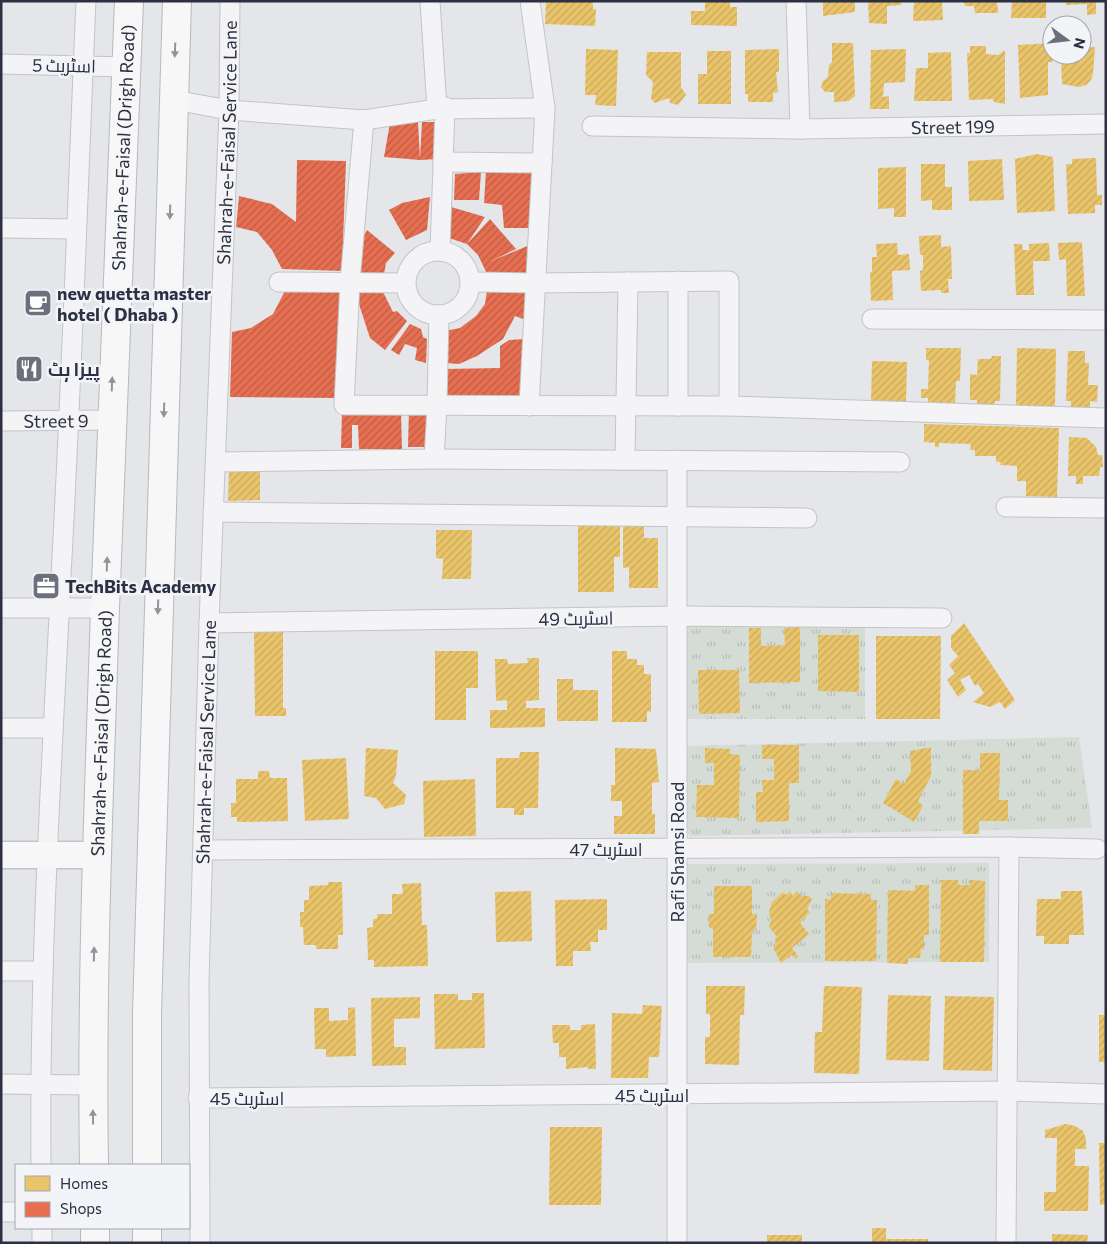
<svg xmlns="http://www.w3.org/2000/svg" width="1107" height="1244" font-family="Commissioner,Cairo,sans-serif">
  <defs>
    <pattern id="grass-tufts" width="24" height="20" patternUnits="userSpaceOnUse" patternTransform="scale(1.25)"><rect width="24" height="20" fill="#d4dcd5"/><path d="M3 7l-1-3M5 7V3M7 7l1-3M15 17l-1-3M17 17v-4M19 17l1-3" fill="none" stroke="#b6bdb8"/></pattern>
    <pattern id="homes-hatch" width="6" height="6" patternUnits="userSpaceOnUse" patternTransform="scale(1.25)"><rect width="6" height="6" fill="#e9c46a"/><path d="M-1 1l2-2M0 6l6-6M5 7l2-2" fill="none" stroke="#c8a95d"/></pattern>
    <pattern id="shops-hatch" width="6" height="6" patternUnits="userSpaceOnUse" patternTransform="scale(1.25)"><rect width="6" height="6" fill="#e76f51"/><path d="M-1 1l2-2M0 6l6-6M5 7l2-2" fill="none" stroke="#bb5c45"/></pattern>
  </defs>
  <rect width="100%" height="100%" fill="#e5e6e9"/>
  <path fill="url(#grass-tufts)" d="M865 623V719H683V624Z
    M1079 737 1092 828 690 836 684 829V746Z
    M989 863V962L684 963V864Z"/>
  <path fill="url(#homes-hatch)" d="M546 1H593V9H596L595 26 545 24Z
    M705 1H730V7H737V26L691 25V11H705Z
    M823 1H855V12L823 16Z
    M868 1H902L901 5 887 6V24L869 23Z
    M914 1H942L943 20 913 21Z
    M964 1H997L998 13H975L974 6H965Z
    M1012 1H1046V18H1011Z
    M1066 1H1096V14L1087 15V4L1066 5Z
    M832 43H853L855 96 849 101 834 102V92H825L821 87 823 81 828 77 829 65 832 62Z
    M1052 43 1053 62H1048V95L1020 98 1018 45Z
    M970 46H986V54L998 55 1005 50V104L994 102 993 99 969 100 967 53H970Z
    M1095 47 1093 74 1091 80 1086 85 1079 87 1062 84 1061 59H1065L1064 55H1082V48Z
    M586 49 618 50 616 106 595 105 596 95H585Z
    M779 49V72H776L778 92 773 93V102H748V94H745V50Z
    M906 49 905 82 884 83 883 97 889 96V109H870L871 50Z
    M707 51H731V104H698V74H707Z
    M647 52H681V87L686 95 678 105 670 103 669 98 655 103 651 99 653 82 646 75Z
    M951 52 952 101H914L916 68H928V53Z
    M1037 154 1053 157 1055 211 1017 213 1015 159Z
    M1096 158 1097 195H1102V205H1095V213L1068 214 1066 164H1072V159Z
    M1002 159 1004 200 969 201 968 161Z
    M921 164H945V187H952V210H932V200L921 201Z
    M906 167V217H894V208L878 209V168Z
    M941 235V247L951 246 952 279H948L949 293H941V290L921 291 920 271 923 270V255H920L919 236Z
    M1082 242 1085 296H1067L1066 259 1059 260 1058 243Z
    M897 243 898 255 909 254 910 270 892 271 893 300 871 301 870 272H872V257H877L876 244Z
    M1049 243 1050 261H1033L1034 295H1016L1014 244H1022L1023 250H1029V244Z
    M926 348H961L960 381H956L955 406 928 405V398H921V389H928L929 360H926Z
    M1017 348 1056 349 1055 407 1016 406Z
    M1068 351H1085V363H1089L1088 385H1098L1097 402 1090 401V410L1071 409V401H1066Z
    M992 356H1001L1000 401H995L994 407H977V400H970V374L977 375 978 359H991Z
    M872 361 907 362 906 401H871Z
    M924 424 1059 428 1057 497 1026 496V481H1017V466L1000 465 1001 462H996V456H975V450H970L971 444 939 443V447H935V443L924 442Z
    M1069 437 1087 438 1096 447 1098 455H1102L1103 467H1100L1099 476H1083V484H1076V476H1068Z
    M229 470H260V500L228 501Z
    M578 526H620V557H614V592H578Z
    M623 526H644V538H658V588H629V567L623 568Z
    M436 530H472L471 579H442L443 559 436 558Z
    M964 623 1015 700 1005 709 1000 702 990 707 973 702 984 693 978 684 975 686 969 675 960 680 966 690 958 697 947 680 955 673 949 665 958 656 951 648V636Z
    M800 627V682L749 683V628H761V646L785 645 784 628Z
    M254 630H283V708H286V716H255Z
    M818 635H859V692L818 691Z
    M876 636H941L940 719H876Z
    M435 651H478V688H466V720H435Z
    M612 651H627V659H637V665H644V674H651V712L647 711V722H612Z
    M527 658H539V700L526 701V708H545V727L490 728V710H507V700L496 701 495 659H507L508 664 528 663Z
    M698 670H739L740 713 699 714Z
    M557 679H573V690H598V721H557Z
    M762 745H799V783H789V821L756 822V792H763L762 780H774V759H762Z
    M931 747V776L918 801 923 806 914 822 883 803 896 779 904 784 911 771 910 751Z
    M366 748 398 750 396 775 393 783 406 795 404 804 385 809 376 798 364 796Z
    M615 748 656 749 659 782 652 783V814H655V834H614V816H622V801H611V785H615Z
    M705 748 730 749V754L740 755 739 818 696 817 697 785H714V763H705Z
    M520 752H539L538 808H524V815H514V808H496V758H519Z
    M980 753H1000L999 800H1008V821H979V834H963V770H980Z
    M346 758 349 819 305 821 302 760Z
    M258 771H269L270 778H287L288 821 237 822V817H231V803H236V779H258Z
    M475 779 476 836 424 837 423 781Z
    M941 880H958L959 885H970V880L985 881 984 962H940Z
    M328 882H342L343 935H338V949H316V945H304L303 927H300V912H304V900H309V886L328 885Z
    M421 883 422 925H427L428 966 374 967V960H368L367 928 373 927V919H377V914H392V894H403L402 884Z
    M915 885H929V935H924V949H921L920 958H908V964L887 963 888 890 915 891Z
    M714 886H752V914H757L756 930H752L751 957H713V928H709V914H714Z
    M531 891 532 941 496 942 495 892Z
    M790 891 793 896 797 891 802 896H809L812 900 807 909 810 912 800 923 809 934 792 948 798 956 796 959 792 955 781 963 773 947 777 943 774 940 777 937 769 927 771 920 769 912 772 902 783 892 786 895Z
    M1061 891H1082L1084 935H1069V944H1044V936H1036L1037 899H1061Z
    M831 893 871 894V900H877L876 961H825V899H831Z
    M607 899V930H598V942H590L591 951H573V966H556L555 900Z
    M706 986H745L744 1015H740L739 1065 705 1064V1037H710V1014H706Z
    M824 986 862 987 859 1074 814 1073 815 1032H822Z
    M472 993H484L485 1048 435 1049 434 994H458V1000H472Z
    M888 995 931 996 929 1061 886 1060Z
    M945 996 994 997 992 1071 943 1070Z
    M420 997V1018L394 1019V1047H406V1065L372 1066 371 998Z
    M643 1005 662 1006 659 1057H649L648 1078H611L612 1013 642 1014Z
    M355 1007 356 1056 326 1057V1049H315L314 1008H329V1021L348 1020V1008Z
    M1099 1015H1106V1062H1099Z
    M595 1024 596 1069H588V1067L566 1069V1057H559V1043H553L552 1025H570V1030H581V1025Z
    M1066 1124 1075 1126 1083 1131 1086 1139V1149H1075V1166H1089L1088 1211H1044V1192H1056L1057 1138H1045V1130Z
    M550 1127H602L601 1205H549Z
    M1099 1143H1106V1204L1100 1205Z
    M872 1228H886V1239H928V1243H872Z
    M1052 1234 1088 1235 1087 1243H1052Z
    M767 1235H802V1243H767Z"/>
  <path fill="url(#shops-hatch)" d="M418 122 420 159 422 122H440L437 159 420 160 384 157 390 123Z
    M297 160 346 161 342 271 282 269 272 250 257 232 236 227 239 196 272 204 296 222Z
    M486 171 534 173 533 228H504L502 205 484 203Z
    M481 172 479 200H454L455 174Z
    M430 197 427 230 406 240 389 210 402 203Z
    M451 207 485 217 467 244 449 238Z
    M490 219 516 249 491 261 530 245 526 277 489 278 478 255 467 244Z
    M367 230 395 253 386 263 384 274 352 275 355 254Z
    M286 289H341L336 398 230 397 232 332 251 328 273 314Z
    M487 291 530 292 526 320 515 316 503 339 477 356 459 364 444 363 445 331 460 328 476 316 485 304Z
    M355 292H383L393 312 397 311 407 321 385 350 370 338Z
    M410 324 421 329 423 337 427 339 426 363 415 360 417 348 405 344 399 355 391 350Z
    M525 339 522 395 443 396 444 369 500 368V346L509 340Z
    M430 408 429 447H408L409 410Z
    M342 412H401L402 449H359L358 425H352V448H341Z"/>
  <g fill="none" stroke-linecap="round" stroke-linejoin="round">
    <defs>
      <g id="street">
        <path d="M796 1 800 129"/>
        <path d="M1 64 126 67"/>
        <path d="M174 100 229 110 364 120 437 109 430 1"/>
        <path d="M437 109 545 108"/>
        <path d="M364 120 350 282 344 405 729 406 1106 418"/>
        <path id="s1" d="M592 126 800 129 1106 124"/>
        <path d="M443 162 542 163"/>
        <path d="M1 228 76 229"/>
        <path d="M440 251 445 107"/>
        <circle cx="438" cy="283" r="32"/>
        <path d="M279 282 405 283"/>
        <path d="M471 282 535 283 729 281V406"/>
        <path d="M872 319 1106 320"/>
        <path d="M529 406 545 108 530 1"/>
        <path d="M678 406V281"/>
        <path id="s2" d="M1 421 111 420"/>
        <path d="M434 459 437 406 439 315"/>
        <path d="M625 460 628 282"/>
        <path d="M216 462 434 459 900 462"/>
        <path d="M1006 507 1106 508"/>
        <path d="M213 512 807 518"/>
        <path d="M1 608H105"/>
        <path d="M209 623 678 616 942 618"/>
        <path d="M1 728H53"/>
        <path d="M203 850 1009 847 1097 849"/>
        <path d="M1 971H43"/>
        <path d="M1 1084 92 1085"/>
        <path d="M198 1098 1009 1091 1106 1094"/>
        <path d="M41 1165C39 962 52 759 62 557 72 372 78 186 86 1"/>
        <path d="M1 1212H16"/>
        <path d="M42 1228V1243"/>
        <path id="s3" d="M200 1243 199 981 209 623 229 110 230 1"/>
        <path d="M677 1243V460"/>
        <path d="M1006 1243 1009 847"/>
      </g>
      <path id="secondary" d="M1 855H95"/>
      <g id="highway">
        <path id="s4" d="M94 1165C91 980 99 795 105 609 113 407 120 204 129 1"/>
        <path d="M147 1165V1014L177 1"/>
        <path d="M95 1228V1243"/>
        <path d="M147 1228V1243"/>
      </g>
    </defs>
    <use href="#street" stroke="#c3c4c7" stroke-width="21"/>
    <use href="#secondary" stroke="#c3c4c7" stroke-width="29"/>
    <use href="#highway" stroke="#b7b9be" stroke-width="30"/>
    <use href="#street" stroke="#f4f4f6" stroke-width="19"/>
    <use href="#secondary" stroke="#f7f7f8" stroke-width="26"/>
    <use href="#highway" stroke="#f7f7f8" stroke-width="28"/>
  </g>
  <defs><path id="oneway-solid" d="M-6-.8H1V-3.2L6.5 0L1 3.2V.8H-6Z" transform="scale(1.25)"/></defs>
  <g fill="#91949d">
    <use href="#oneway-solid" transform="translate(175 50) rotate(92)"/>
    <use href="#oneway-solid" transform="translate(170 212) rotate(92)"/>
    <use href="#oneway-solid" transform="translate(112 384) rotate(-88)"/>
    <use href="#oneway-solid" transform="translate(164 410) rotate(92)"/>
    <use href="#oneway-solid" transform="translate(107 564) rotate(-88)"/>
    <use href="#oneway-solid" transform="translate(158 607) rotate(92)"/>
    <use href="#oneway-solid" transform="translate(94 954) rotate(-89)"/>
    <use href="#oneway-solid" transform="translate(93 1117) rotate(-91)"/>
  </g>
  <defs>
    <symbol id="cafe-square" viewBox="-11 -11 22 22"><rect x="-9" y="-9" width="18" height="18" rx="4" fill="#6c707c" stroke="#f3f4f8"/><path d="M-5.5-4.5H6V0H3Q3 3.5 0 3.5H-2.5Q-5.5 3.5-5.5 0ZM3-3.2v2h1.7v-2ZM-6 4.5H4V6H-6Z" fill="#fff"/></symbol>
    <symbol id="restaurant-square" viewBox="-11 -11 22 22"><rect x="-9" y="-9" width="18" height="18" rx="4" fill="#6c707c" stroke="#f3f4f8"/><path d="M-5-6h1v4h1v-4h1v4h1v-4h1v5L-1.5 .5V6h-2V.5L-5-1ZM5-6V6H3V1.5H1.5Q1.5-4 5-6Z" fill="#fff"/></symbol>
    <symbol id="office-square" viewBox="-11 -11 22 22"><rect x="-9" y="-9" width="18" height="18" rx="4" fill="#6c707c" stroke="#f3f4f8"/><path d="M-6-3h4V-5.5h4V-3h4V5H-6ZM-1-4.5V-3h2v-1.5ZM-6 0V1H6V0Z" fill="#fff"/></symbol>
  </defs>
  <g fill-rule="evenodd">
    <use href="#cafe-square" x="22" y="287" width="32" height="32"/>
    <use href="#restaurant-square" x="13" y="353" width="32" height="32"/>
    <use href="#office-square" x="30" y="570" width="32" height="32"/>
  </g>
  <g text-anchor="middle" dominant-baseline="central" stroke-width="5" stroke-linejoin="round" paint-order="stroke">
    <g font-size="18" fill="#2b3042" stroke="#f3f4f8">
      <text transform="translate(64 65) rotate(1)">اسٹریٹ 5</text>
      <text stroke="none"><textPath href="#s1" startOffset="361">Street 199</textPath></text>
      <text stroke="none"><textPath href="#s3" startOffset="1101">Shahrah-e-Faisal Service Lane</textPath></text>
      <text stroke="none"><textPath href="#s4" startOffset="1018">Shahrah-e-Faisal (Drigh Road)</textPath></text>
      <text stroke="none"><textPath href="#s2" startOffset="55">Street 9</textPath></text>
      <text transform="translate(576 618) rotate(-1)">اسٹریٹ 49</text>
      <text stroke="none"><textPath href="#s4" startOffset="432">Shahrah-e-Faisal (Drigh Road)</textPath></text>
      <text stroke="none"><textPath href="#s3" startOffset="501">Shahrah-e-Faisal Service Lane</textPath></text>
      <text x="606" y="849">اسٹریٹ 47</text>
      <text transform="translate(677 852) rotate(-90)">Rafi Shamsi Road</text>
      <text x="652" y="1095">اسٹریٹ 45</text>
      <text x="247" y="1098">اسٹریٹ 45</text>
    </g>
    <g font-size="18" font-weight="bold" fill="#2b3042" stroke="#f3f4f8" text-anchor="start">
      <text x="57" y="293">new quetta master<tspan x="57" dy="21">hotel ( Dhaba )</tspan></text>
      <text x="48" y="369">پیزا ہٹ</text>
      <text x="65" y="586">TechBits Academy</text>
    </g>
  </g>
  <rect width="1107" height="1244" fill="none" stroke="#2b3042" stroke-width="5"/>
  <rect x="15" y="1164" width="175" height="65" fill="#f3f4f8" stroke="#a3a6af"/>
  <rect x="25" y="1176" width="25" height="15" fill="#e9c46a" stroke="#a3a6af"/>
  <text x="60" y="1189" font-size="15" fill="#2b3042">Homes</text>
  <rect x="25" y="1202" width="25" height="15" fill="#e76f51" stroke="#a3a6af"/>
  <text x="60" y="1214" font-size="15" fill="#2b3042">Shops</text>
  <g transform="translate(1067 40) rotate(105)"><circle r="24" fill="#f3f4f8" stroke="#a3a6af"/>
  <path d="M0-4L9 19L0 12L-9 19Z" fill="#6c707c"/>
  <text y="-8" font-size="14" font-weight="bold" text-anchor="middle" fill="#2b3042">N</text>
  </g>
</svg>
